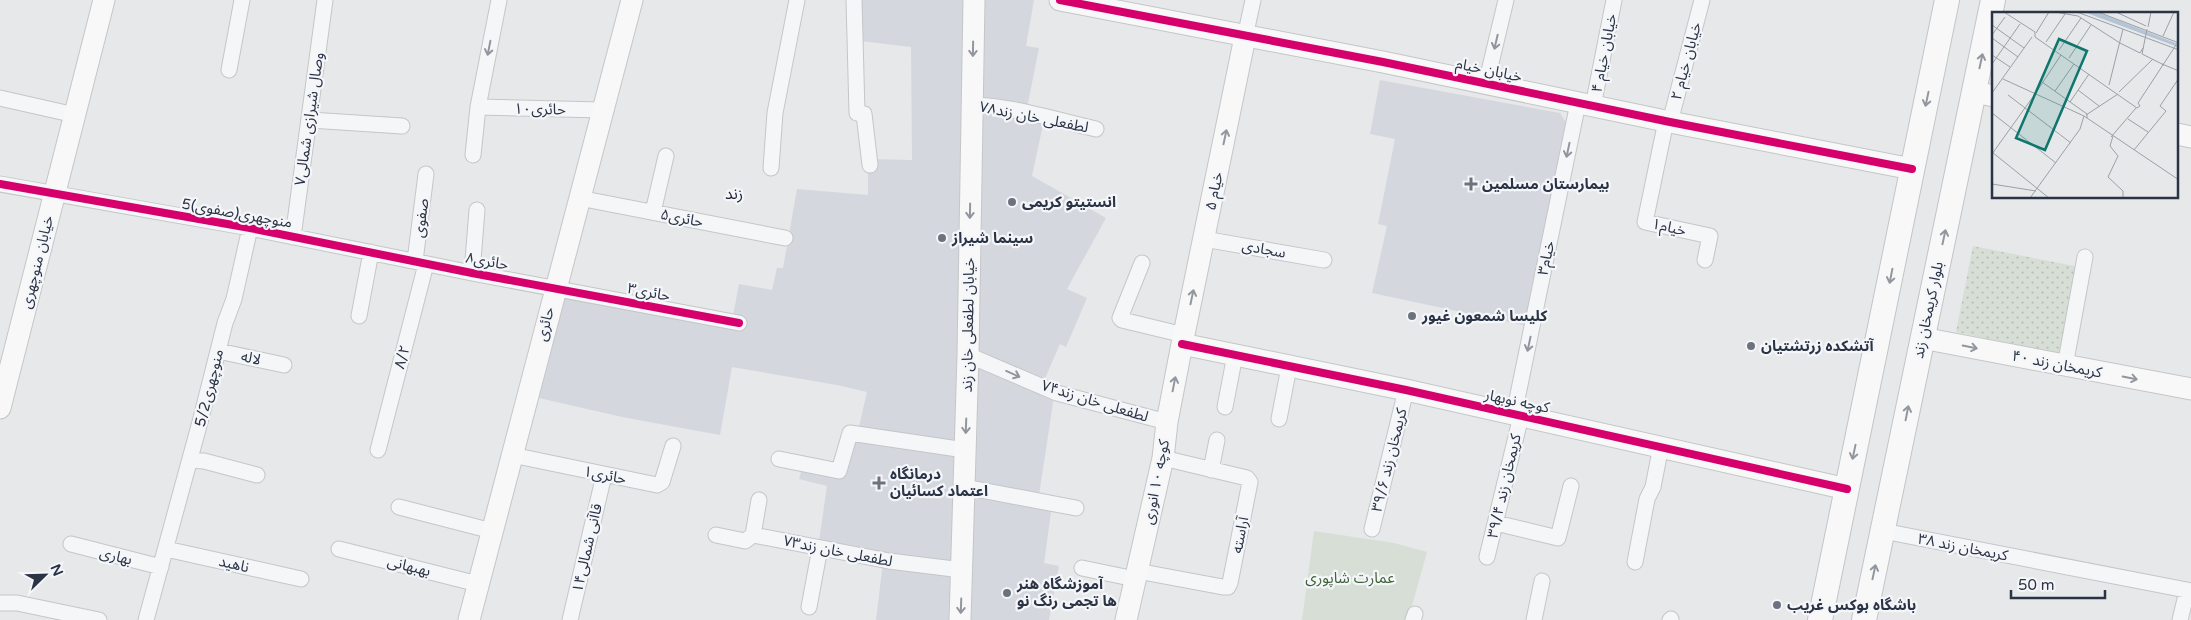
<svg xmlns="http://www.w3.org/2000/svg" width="2191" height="620" font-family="'Varela Round','Noto Sans Arabic',sans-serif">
  <defs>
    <pattern id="grass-dots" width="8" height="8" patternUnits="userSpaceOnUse" patternTransform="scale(1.25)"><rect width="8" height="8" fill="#d6ded6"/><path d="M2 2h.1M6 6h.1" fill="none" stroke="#b8bfb9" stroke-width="1.8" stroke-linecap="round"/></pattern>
  </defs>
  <rect width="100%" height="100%" fill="#e6e8ea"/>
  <path fill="#d4d7dd" d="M852 0H1034L1026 46 1039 48 1027 108 1044 120 1032 176 1106 218 1067 289 1087 298 1066 347 1060 344 1043 383 1054 396 1038 502 1052 505 1044 563 1059 566 1049 620H876L883 562 818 548 827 486 799 479 803 465 840 472 858 431 867 392 837 385 732 367 720 435 622 417 539 398 566 293 733 316 739 284 772 290 777 268H783L797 189 868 195V159L912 160 911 47 852 40Z
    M1380 80 1560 113 1568 126 1527 326 1372 293 1387 226 1378 224 1395 139 1370 134Z"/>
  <path fill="url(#grass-dots)" d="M1973 246 2079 267 2062 354 1956 332Z"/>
  <path fill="#d6ded6" d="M1314 531 1394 543 1427 552 1408 620H1302Z"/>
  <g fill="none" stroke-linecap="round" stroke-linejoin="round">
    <defs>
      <path id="street" d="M854 0 857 113 864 114 870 165
        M1245 37 1253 0
        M229 70 242 0
        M1486 84 1506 0
        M0 98 75 115
        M972 105C1014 106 1055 120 1096 129
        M1593 106 1614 0
        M478 107 602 110
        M310 120 402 126
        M1666 121 1645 222 1710 236 1705 260
        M1670 122 1702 0
        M473 155 478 107 499 0
        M771 168 775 113 797 0
        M0 184 250 228 472 273 739 323
        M579 198 785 238
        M653 212 666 156
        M293 237 325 0
        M1204 239 1324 260
        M415 261 426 174
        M1142 263 1120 318 1122 320 1184 335
        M472 273 477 210
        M359 316 371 252
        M218 351 284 365
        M968 355 1057 393 1167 422
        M2065 366 2085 257
        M1225 407 1235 355
        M1514 414 1578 103
        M1279 419 1289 367
        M378 450 426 264
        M512 455 657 485 662 482 673 446
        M779 459 839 471 850 433 965 450
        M190 460 204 461 257 475
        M1211 470 1217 440
        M965 487 1076 508
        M399 507 492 531
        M1496 523 1558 538 1571 486
        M1372 529 1406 390
        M1883 531 2191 591
        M716 535 745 541 753 535 889 561 962 570
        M753 535 759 500
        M71 544 161 567
        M166 549 301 579
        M339 549 478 584
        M1487 557 1521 416
        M1635 562 1647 499 1653 487 1661 446
        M1082 568 1135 579
        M1137 571 1223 587H1228L1230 583 1250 482 1247 478 1163 458
        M0 603H17L99 620
        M809 607 820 548
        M146 620 200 422 225 323 234 299 250 228
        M570 620 604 475
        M1413 620 1415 614
        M1534 620 1542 581
        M1670 620 1671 619
        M2180 620 2187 591"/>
      <path id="secondary" d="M1060 0 1383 62 1670 122 1912 169
        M1974 92 1994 96
        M2177 134 2191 137
        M1922 338 2191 389
        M1182 344 1406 390 1847 489
        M0 408 104 0
        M469 620 632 0
        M960 620 968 355 974 0
        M1126 620 1163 458 1167 422 1182 344 1245 37"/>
      <path id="primary" d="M1820 620 1947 0
        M1864 620 1993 0"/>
    </defs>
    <use href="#street" stroke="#c4c6c8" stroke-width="17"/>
    <use href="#secondary" stroke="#c4c6c8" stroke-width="23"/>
    <use href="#primary" stroke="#c2c5c8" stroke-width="26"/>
    <use href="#street" stroke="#f5f6f7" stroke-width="15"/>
    <use href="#secondary" stroke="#f8f8f8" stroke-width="21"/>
    <use href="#primary" stroke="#f8f8f8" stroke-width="24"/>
    <defs>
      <path id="cycleway" d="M1060 0 1383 62 1670 122 1912 169
        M0 184 250 228 472 273 739 323
        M1182 344 1406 390 1847 489"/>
    </defs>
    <use href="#cycleway" stroke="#f4f6f9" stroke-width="11"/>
    <use href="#cycleway" stroke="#d6006c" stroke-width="8"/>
  </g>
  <defs><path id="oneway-shaft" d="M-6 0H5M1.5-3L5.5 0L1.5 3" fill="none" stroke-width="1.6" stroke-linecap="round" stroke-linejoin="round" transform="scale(1.25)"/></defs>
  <g stroke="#90959e">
    <use href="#oneway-shaft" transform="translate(1496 42) rotate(103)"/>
    <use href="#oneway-shaft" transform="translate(489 48) rotate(101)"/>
    <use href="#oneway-shaft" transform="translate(1568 150) rotate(102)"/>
    <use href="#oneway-shaft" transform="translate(1529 344) rotate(102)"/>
    <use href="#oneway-shaft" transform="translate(1013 374) rotate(24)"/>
  </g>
  <g stroke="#92969e">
    <use href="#oneway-shaft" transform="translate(973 49) rotate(91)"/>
    <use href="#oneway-shaft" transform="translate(1981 61) rotate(-78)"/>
    <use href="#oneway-shaft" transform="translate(1927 99) rotate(102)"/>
    <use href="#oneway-shaft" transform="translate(1225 137) rotate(-78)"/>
    <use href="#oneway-shaft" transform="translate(970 211) rotate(91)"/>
    <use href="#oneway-shaft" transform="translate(1944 237) rotate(-78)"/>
    <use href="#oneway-shaft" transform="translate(1891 276) rotate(101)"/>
    <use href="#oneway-shaft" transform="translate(1192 297) rotate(-78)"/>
    <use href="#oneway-shaft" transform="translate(1970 347) rotate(11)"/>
    <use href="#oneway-shaft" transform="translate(2130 378) rotate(11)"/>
    <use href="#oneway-shaft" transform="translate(1174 384) rotate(-79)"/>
    <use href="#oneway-shaft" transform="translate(1907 413) rotate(-79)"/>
    <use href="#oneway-shaft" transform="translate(966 426) rotate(92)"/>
    <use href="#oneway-shaft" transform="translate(1854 452) rotate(102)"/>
    <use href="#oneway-shaft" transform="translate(1874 572) rotate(-78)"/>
    <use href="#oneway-shaft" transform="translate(961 606) rotate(92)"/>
  </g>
  <g fill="#6c737f" stroke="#f4f6f9" stroke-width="2">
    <path d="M1468.5 176.5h5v5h5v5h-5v5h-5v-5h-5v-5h5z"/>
    <circle cx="1012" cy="202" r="5"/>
    <circle cx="942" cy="238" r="5"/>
    <circle cx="1412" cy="316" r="5"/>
    <circle cx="1751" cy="346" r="5"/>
    <path d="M876.5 475.5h5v5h5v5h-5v5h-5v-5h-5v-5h5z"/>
    <circle cx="1007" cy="593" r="5"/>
    <circle cx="1777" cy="605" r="5"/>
  </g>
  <g text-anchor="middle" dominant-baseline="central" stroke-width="4.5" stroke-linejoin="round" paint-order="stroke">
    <g font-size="15" fill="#2b3445" stroke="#f4f6f9">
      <text transform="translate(1604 53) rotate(-79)">خیابان خیام ۴</text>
      <text transform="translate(1686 61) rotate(-75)">خیابان خیام ۲</text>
      <text transform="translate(1489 70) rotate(12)">خیابان خیام</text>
      <text transform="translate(540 109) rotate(1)">حائری۱۰</text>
      <text transform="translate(1034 117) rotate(11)">لطفعلی خان زند۷۸</text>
      <text transform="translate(309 119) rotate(-82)">وصال شیرازی شمالی۷</text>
      <text transform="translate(1214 191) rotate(-78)">۵ خیام</text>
      <text transform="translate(237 213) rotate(10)">5منوچهری(صفوی)</text>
      <text transform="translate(421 218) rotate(-83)">صفوی</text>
      <text transform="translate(682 218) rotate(11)">حائری۵</text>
      <text transform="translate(1669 227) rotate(13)">۱خیام</text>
      <text transform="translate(1264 249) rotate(10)">سجادی</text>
      <text transform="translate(1546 258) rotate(-78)">خیام۳</text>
      <text transform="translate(487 261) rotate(10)">حائری۸</text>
      <text transform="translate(37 262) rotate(-76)">خیابان منوچهری</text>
      <text transform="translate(649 292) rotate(11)">حائری۳</text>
      <text transform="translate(1928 310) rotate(-78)">بلوار کریمخان زند</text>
      <text transform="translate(545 324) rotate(-76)">حائری</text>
      <text transform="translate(968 325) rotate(-89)">خیابان لطفعلی خان زند</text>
      <text transform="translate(402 357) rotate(-75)">۸/۲</text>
      <text transform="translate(251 358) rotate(12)">لاله</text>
      <text transform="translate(2057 364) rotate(11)">کریمخان زند ۴۰</text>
      <text transform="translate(209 388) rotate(-76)">5/2منوچهری</text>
      <text transform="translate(1095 401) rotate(17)">لطفعلی خان زند۷۴</text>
      <text transform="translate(1517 401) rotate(12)">کوچه نوبهار</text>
      <text transform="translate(1389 460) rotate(-76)">کریمخان زند ۳۹/۶</text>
      <text transform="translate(605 475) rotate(11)">حائری۱</text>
      <text transform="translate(1156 482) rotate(-79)">کوچه ۱۰ انوری</text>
      <text transform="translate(1504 486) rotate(-77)">کریمخان زند ۳۹/۴</text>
      <text transform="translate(1240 535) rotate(-79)">آراسته</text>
      <text transform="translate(1963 547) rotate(11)">کریمخان زند ۳۸</text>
      <text transform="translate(587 548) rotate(-77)">قاآنی شمالی۱۴</text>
      <text transform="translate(838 551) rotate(11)">لطفعلی خان زند۷۳</text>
      <text transform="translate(116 556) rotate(14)">بهاری</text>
      <text transform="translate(234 564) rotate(13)">ناهید</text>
      <text transform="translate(409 566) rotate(14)">بهبهانی</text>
    </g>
    <g font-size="15" font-weight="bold" fill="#2b3445" stroke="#f4f6f9" text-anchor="start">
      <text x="1482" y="184">بیمارستان مسلمین</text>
      <text x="1022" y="202">انستیتو کریمی</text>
      <text x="952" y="238">سینما شیراز</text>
      <text x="1422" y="316">کلیسا شمعون غیور</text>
      <text x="1761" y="346">آتشکده زرتشتیان</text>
      <text x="890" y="474">درمانگاه<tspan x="890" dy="17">اعتماد کسائیان</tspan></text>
      <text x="1017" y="584">آموزشگاه هنر<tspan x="1017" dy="17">ها تجمی رنگ نو</tspan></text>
      <text x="1787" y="605">باشگاه بوکس غریب</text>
    </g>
    <g font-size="15" fill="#3f6138" stroke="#f4f6f9">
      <text x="1350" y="578">عمارت شاپوری</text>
    </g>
    <g font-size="16" fill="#1d2536" stroke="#f4f6f9">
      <text x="734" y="194">زند</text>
    </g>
  </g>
  <g transform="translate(1992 12)">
    <rect width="186" height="186" fill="#e6e8ea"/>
    <path d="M92 0H105L186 32V35Z" fill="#b4c4d5"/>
    <path fill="none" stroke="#9ba0a8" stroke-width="1" d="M12 0 43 20V25M63 0 86 4 128 31 148 41 151 36M85 0 187 38M106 0 187 31M124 0 154 14M0 13 32 36M156 15 159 0M155 17 150 42 172 53M44 21 57 0M0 23 13 5M171 24 182 0M43 25 145 96 148 94 146 91M0 26 26 45M54 30 73 2M67 38 89 6M0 43 18 55M77 46 99 13M0 52 28 12M170 52 187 59M11 67 92 104 187 168M50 70 95 102V106M117 73 131 17M86 78 107 94M63 79 82 52M127 80 161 47M0 81 40 25M43 82 69 43M16 83 79 131M78 90 97 62M146 91 184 33M0 101 64 151M94 103 126 82M136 107 156 120M121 124 118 134 126 144 116 165 131 179V186M119 125 144 96M142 138 174 99 168 94 187 66M0 140 57 186M0 142 43 82M0 172 44 179M38 186 88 117 92 104"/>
    <path fill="#0f766e" fill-opacity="0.15" stroke="#0f766e" stroke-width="2.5" d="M67 27 95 39 53 138 24 126Z"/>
    <rect width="186" height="186" fill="none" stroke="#2b3445" stroke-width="2.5"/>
  </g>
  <g transform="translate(45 575) rotate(67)" stroke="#f4f6f9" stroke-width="4" paint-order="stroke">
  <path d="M0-4L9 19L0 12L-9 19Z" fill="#2b3445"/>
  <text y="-8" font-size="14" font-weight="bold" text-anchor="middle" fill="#2b3445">N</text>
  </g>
  <path d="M2011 590v8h94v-8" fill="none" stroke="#2b3445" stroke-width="2.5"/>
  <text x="2018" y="590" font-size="15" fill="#2b3445" stroke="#f4f6f9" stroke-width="4" paint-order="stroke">50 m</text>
</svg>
